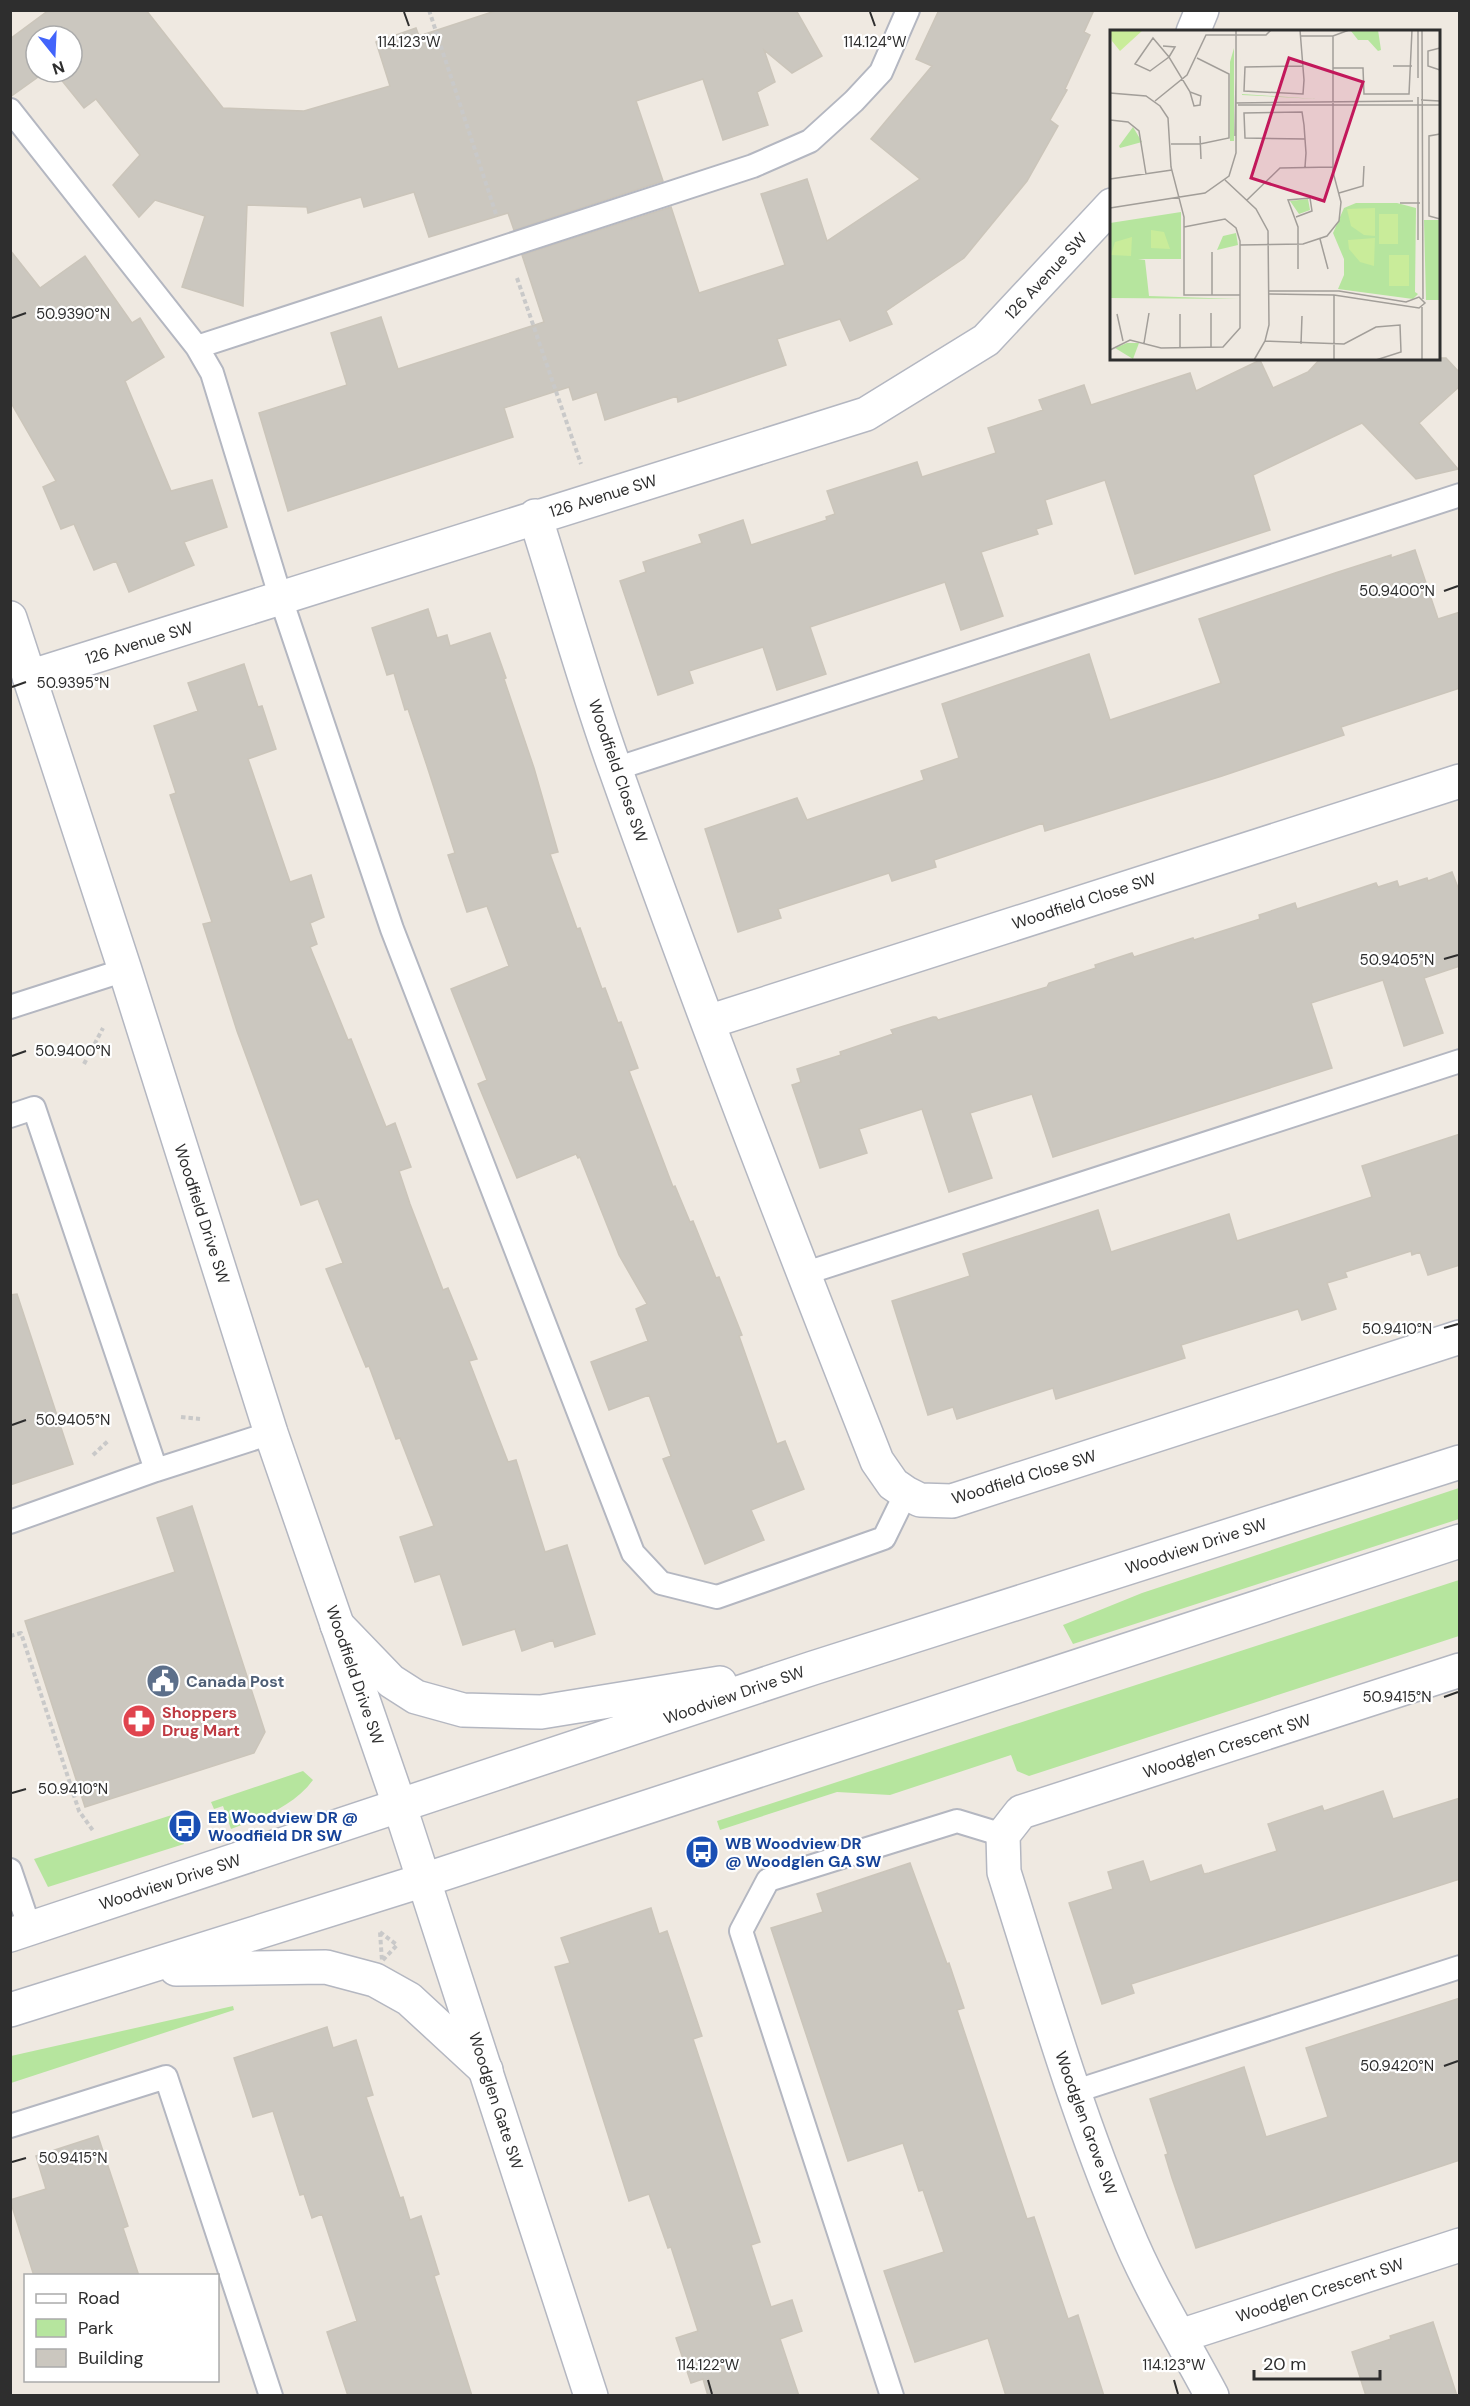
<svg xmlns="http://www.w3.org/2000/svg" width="1470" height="2406" font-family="'DM Sans',sans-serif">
  <rect width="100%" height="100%" fill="#efe9e1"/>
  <path fill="#b6e59e" d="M1459 1488V1519L1073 1644 1063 1625 1142 1593Z
    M1459 1580V1636L1029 1776 1017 1771 1011 1755 890 1795 837 1792 720 1830 717 1821Z
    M303 1771 313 1780C293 1807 261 1818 231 1829L223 1806 214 1809 211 1802Z
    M175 1814 184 1844 48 1887 34 1859Z
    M233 2006 234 2010 11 2083V2056Z"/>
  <path fill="#cbc7bf" stroke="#cbc5ba" stroke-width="1.5" d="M49 10H146L223 108 304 111 390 86 376 42 416 28 419 36 498 10H796L822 56 792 73 764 50 775 82 757 92 768 125 723 140 703 79 636 101 663 181 514 230 508 213 429 237 414 192 364 207 361 197 308 213 307 207 247 205 243 306 182 287 205 216 155 200 139 217 113 185 140 155 96 99 84 108 55 72H72V36H36V72H45L10 97V39Z
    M939 10H1094L1084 32 1090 35 1065 89 1067 90 1050 120 1058 126 1027 181 964 258 886 311 892 324 850 341 840 319 777 339 786 365 678 402 677 396 605 420 597 392 573 400 569 387 504 408 513 437 288 511 259 413 347 385 331 333 381 317 398 369 544 322 522 255 671 207 699 293 785 265 761 194 807 179 827 241 920 179 871 139 932 66 916 59Z
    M10 250 40 288 85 256 132 323 140 318 164 357 125 381 171 491 212 480 227 527 184 542 194 565 129 592 116 561 94 570 74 524 61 529 43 487 56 481 10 401Z
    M1321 358H1446L1460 373V386L1419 423 1458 469 1416 479 1362 423 1253 475 1270 530 1135 574 1105 480 1045 500 1052 524 1036 529 1038 534 981 552 1003 616 961 630 945 582 810 627 826 674 777 690 763 647 689 671 693 683 658 695 620 581 646 572 643 562 702 543 699 535 743 520 751 545 827 520 826 517 835 514 827 491 917 462 922 477 996 453 988 428 1043 410 1039 400 1084 385 1091 405 1190 373 1196 391 1260 360 1273 388 1308 372Z
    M1415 550 1438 619 1460 612V688L1341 727 1344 735 1222 776 1045 831 1043 823 934 860 936 867 892 881 889 873 778 909 781 918 738 932 705 829 797 798 807 820 924 780 921 771 959 758 942 704 1089 654 1110 720 1221 683 1199 619 1335 573 1391 555V558Z
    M428 609 437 638 447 635 450 646 490 633 506 678 504 679 534 768 558 852 550 854 577 929 580 928 602 989 605 988 618 1023 621 1022 638 1068 629 1071 673 1187 675 1186 690 1222 693 1221 716 1278 719 1277 742 1335 739 1336 777 1444 785 1441 804 1489 751 1510 764 1540 705 1564 663 1459 671 1456 649 1395 609 1410 591 1362 648 1341 636 1309 647 1304 619 1255 580 1157 578 1158 576 1154 517 1178 478 1084 487 1080 451 989 509 966 487 906 467 912 448 855 455 853 427 766 408 709 405 710 394 673 387 675 372 628Z
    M244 664 258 707 262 706 276 749 248 759 290 882 311 875 324 917 310 923 317 944 310 947 348 1040 351 1039 386 1127 395 1123 411 1167 399 1171 410 1204 443 1290 448 1288 477 1359 469 1361 508 1462 516 1460 545 1552 567 1545 595 1634 555 1647 553 1640 522 1651 515 1629 463 1645 440 1574 415 1582 400 1537 434 1526 400 1438 396 1439 369 1366 366 1367 326 1269 343 1263 318 1199 301 1205 237 1031 203 924 212 922 170 795 176 793 154 726 198 711 188 683Z
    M1452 872 1460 893V966L1424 978 1443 1033 1404 1046 1383 980 1311 1003 1332 1068 1053 1157 1032 1094 970 1113 992 1178 949 1192 922 1109 859 1129 867 1153 820 1168 792 1085 801 1082 797 1069 841 1055 840 1052 893 1034 891 1030 933 1017H936L938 1020 1047 987 1049 983 1096 968 1095 965 1132 953 1134 957 1193 938 1194 940 1260 919 1259 915 1295 903 1297 909 1376 883 1378 887 1397 881 1399 887 1427 878 1428 881Z
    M1460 1134V1265L1428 1275 1420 1252 1412 1255 1411 1251 1345 1272 1347 1277 1327 1283 1336 1309 1302 1320 1298 1309 1181 1345 1185 1358 1056 1399 1053 1388 957 1419 953 1407 928 1415 892 1301 970 1276 963 1254 1098 1210 1111 1252 1229 1214 1237 1241 1372 1197 1362 1166Z
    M17 1294 73 1464 10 1485V1295Z
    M192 1506 265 1732 254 1753 85 1807 25 1621 175 1572 157 1518Z
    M1383 1791 1393 1819 1460 1798V1879L1131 1984 1134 1993 1102 2004 1069 1903 1113 1889 1108 1872 1143 1861 1150 1882 1201 1865 1204 1874 1209 1873 1277 1851 1268 1824 1322 1806 1324 1811Z
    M910 1863 947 1964 949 1963 964 2008 957 2010 1027 2219 1034 2217 1068 2319 1078 2315 1104 2396H1006L988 2338 915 2362 884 2271 944 2252 923 2190 919 2191 903 2143 848 2161 771 1928 823 1912 817 1894Z
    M651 1908 659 1934 667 1931 702 2036 693 2039 760 2242 751 2245 771 2307 792 2300 802 2331 780 2339 799 2396H708L703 2379 691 2383 676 2338 698 2331 671 2247 668 2248 649 2194 629 2201 555 1967 570 1963 561 1938Z
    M1460 1998V2160L1196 2248 1172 2178 1165 2155 1168 2154 1150 2099 1244 2067 1266 2137 1328 2117 1306 2048Z
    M327 2027 333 2048 356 2040 373 2095 366 2097 400 2198 403 2197 410 2220 421 2216 439 2274 434 2276 472 2396H348L327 2332 357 2321 322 2214 312 2218 304 2194 300 2195 273 2111 253 2117 234 2058Z
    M98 2136 128 2226 123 2228 139 2276H34L10 2200 46 2189 36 2156Z
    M1433 2322 1457 2396H1366L1352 2352 1391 2339 1390 2336Z"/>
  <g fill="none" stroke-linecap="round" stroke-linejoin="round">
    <defs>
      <path id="service" d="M10 110 197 347 212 373 281 599 392 929 633 1553 661 1583 717 1597 884 1538 906 1493
        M197 347 753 166 810 141 854 101 881 72 908 10
        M615 769 1460 495
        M10 1007 125 970
        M10 1116 34 1108 156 1470
        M803 1274 1460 1061
        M10 1522 156 1470 271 1433
        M10 1870 30 1929
        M1073 2092 1460 1967
        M10 2126 166 2077 271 2396
        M892 2396 741 1931 768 1880 957 1821 1003 1835"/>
      <path id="minor" d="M1193 32 1202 10
        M535 516C562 601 586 688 616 771 698 1003 787 1232 877 1461L893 1484 906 1493 920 1500 952 1501 1460 1337
        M10 618 125 970 271 1433 400 1807 591 2396
        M29 677 866 414 986 340 1112 205
        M708 1022 1460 781
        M1180 2336 1460 2245
        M1212 2396C1183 2341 1149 2287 1126 2230 1077 2114 1042 1993 1004 1872L1003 1835 1021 1812 1460 1670"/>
      <path id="tertiary" d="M337 1625 391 1681 416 1697 463 1710 541 1712 720 1683
        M10 1935 813 1668 1460 1462
        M176 1969 326 1967 375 1980 409 1999 486 2070
        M10 2010 424 1880 1460 1541"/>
    </defs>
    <use href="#service" stroke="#b4b7c1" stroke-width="26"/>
    <use href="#minor" stroke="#b4b7c1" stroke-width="36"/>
    <use href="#tertiary" stroke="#b4b7c1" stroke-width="36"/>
    <path stroke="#c9c9c9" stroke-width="4" stroke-dasharray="4.5 3" stroke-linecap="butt" d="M429 10 496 214
      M517 278 581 464
      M84 1064 103 1028
      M181 1417 200 1419
      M93 1455 108 1441
      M10 1636 21 1633 79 1811 94 1832
      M380 1932 397 1945 382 1961Z"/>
    <use href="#service" stroke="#fff" stroke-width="22"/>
    <use href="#minor" stroke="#fff" stroke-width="33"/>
    <use href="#tertiary" stroke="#fff" stroke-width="33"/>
  </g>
  <path fill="none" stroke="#2e2e2e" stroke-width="2" d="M404 12 409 26M870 12 875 26M12 318 26 313M1444 591 1458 586M12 687 26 682M1444 959 1458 955M12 1056 26 1051M1444 1328 1458 1324M12 1425 26 1420M1444 1697 1458 1692M12 1793 26 1789M1444 2066 1458 2061M12 2162 26 2158M708 2380 712 2394M1174 2380 1178 2394"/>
  <defs>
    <symbol id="civic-disc" viewBox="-11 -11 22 22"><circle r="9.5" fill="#5c6f8a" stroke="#fff"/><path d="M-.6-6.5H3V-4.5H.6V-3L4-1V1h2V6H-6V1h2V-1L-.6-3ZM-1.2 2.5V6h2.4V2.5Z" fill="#fff"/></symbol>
    <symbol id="pharmacy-disc" viewBox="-11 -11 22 22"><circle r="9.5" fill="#e0444e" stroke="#fff"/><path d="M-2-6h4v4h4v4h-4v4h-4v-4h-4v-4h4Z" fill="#fff"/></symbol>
    <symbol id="bus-disc" viewBox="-11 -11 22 22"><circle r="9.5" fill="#1a4fb4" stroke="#fff"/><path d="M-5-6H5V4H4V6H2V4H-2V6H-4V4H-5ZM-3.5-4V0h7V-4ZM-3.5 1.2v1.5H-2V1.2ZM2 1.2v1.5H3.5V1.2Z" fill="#fff"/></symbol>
  </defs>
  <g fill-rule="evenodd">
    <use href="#civic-disc" x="144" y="1662" width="38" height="38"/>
    <use href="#pharmacy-disc" x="120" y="1702" width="38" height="38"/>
    <use href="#bus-disc" x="166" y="1807" width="38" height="38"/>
    <use href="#bus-disc" x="683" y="1833" width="38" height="38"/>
  </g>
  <g text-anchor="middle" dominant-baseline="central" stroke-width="4.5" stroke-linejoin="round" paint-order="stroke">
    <g font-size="16" fill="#2e2e2e" stroke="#fff">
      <text transform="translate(1046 276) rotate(-47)">126 Avenue SW</text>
      <text transform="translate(603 496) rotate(-17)">126 Avenue SW</text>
      <text transform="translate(139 643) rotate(-17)">126 Avenue SW</text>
      <text transform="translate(618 771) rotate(71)">Woodfield Close SW</text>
      <text transform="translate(1084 901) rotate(-18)">Woodfield Close SW</text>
      <text transform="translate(202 1214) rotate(72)">Woodfield Drive SW</text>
      <text transform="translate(1024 1477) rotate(-17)">Woodfield Close SW</text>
      <text transform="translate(1196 1546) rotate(-18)">Woodview Drive SW</text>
      <text transform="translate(355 1675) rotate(71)">Woodfield Drive SW</text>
      <text transform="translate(734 1695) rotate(-19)">Woodview Drive SW</text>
      <text transform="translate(1227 1746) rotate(-18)">Woodglen Crescent SW</text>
      <text transform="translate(170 1882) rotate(-18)">Woodview Drive SW</text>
      <text transform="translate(496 2101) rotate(72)">Woodglen Gate SW</text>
      <text transform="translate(1086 2123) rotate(70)">Woodglen Grove SW</text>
      <text transform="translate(1320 2290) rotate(-18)">Woodglen Crescent SW</text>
    </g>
    <g font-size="16" font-weight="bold" fill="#4e5e75" stroke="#fff" text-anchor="start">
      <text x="186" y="1681">Canada Post</text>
    </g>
    <g font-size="16" font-weight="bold" fill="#be3a42" stroke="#fff" text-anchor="start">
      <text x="162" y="1712">Shoppers<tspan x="162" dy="18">Drug Mart</tspan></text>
    </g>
    <g font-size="16" font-weight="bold" fill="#164399" stroke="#fff" text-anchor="start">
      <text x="208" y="1817">EB Woodview DR @<tspan x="208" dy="18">Woodfield DR SW</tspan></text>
      <text x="725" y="1843">WB Woodview DR<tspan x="725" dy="18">@ Woodglen GA SW</tspan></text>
    </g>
  </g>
  <g transform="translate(1110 30)">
    <rect width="330" height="330" fill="#efe9e1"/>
    <path d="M268 0 271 20 268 21 258 10H248L241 1ZM129 9 132 64 207 69 132 65ZM124 18V111H120V32ZM23 97 32 112 10 118 9 116ZM198 169 200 180 189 184 180 171ZM246 173H287L306 178 305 262 308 264 303 269 228 259 234 245V229L223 203 234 178ZM71 182V229H28L35 230 39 266 129 269 0 268V193ZM314 190H330V270H316ZM126 203 128 215 107 220 113 206ZM17 313H29L23 329 5 318Z" fill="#b6e59e"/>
    <path d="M0 0H33L10 21 2 11ZM265 178V206L254 205 241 196 237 179ZM269 184H288V214H269ZM41 200 54 202 60 219 41 218ZM22 207 21 226 1 225 5 212ZM265 208 264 236 250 232 239 219 238 210ZM279 225H299V256H279Z" fill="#c9ec9a"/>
    <path fill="none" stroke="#a29e99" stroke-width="1.5" d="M190 0 194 50 193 64 134 61 135 37 193 36M308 0V48M312 0 313 269M190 6H223L239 0M53 16 65 17 59 27M330 18 318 21V36L330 40M59 27 43 8 25 34 40 41 59 27 80 62 91 66 90 75 84 76 80 62M283 36H302M223 38H253L254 64H299L302 0M0 63 36 66 50 76 58 88 61 137 74 187V265H130V211L126 198 115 189 74 197M311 70 330 71M45 71 77 45 96 5H156L161 0M125 73 303 71M128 75H330M0 90 18 92 29 101 36 144M330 104 319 106V186L330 189M90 106 91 129M125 106 126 48M195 109 135 108 134 83 192 82 194 95 196 123 195 137M61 114H90L119 108V44L87 28M0 149 62 140M115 150 146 179 158 201 159 295 155 311 144 330M229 163 253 156 254 136M137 170 170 138 223 137M290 173H310M0 178 95 163 119 146 126 123V0M186 187 202 181 200 168 178 170 188 197V239M210 209 218 239M308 210V67M130 215 193 214 217 206 229 191 231 172 223 142V6M159 261H229L296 272 309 267 315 273 309 278 224 265 159 264M102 265V222M224 265V330M312 277V330M101 283V318M7 284 13 311M70 284V318M155 311 234 314 266 297 290 295 291 322 266 330M34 313 39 283M191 314 192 286M0 320 20 310 51 318 113 317 130 298V265"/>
    <path fill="#c2185b" fill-opacity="0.15" stroke="#c2185b" stroke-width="3" d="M179 28 253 52 214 171 141 148Z"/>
    <rect width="330" height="330" fill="none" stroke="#2e2e2e" stroke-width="3"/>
  </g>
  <g font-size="15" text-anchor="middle" fill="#2e2e2e" stroke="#fff" stroke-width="4.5" stroke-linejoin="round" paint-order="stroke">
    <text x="409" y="47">114.123°W</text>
    <text x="875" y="47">114.124°W</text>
    <text x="73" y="319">50.9390°N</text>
    <text x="1397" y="596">50.9400°N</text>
    <text x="73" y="688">50.9395°N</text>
    <text x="1397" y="965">50.9405°N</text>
    <text x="73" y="1056">50.9400°N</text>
    <text x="1397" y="1334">50.9410°N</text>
    <text x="73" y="1425">50.9405°N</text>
    <text x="1397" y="1702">50.9415°N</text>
    <text x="73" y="1794">50.9410°N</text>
    <text x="1397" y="2071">50.9420°N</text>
    <text x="73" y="2163">50.9415°N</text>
    <text x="708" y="2370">114.122°W</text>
    <text x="1174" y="2370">114.123°W</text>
  </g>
  <rect width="1470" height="2406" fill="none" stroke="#2e2e2e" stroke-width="24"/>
  <rect x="24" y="2274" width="195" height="108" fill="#ffffff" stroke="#ababab" stroke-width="1.5"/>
  <rect x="36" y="2294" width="30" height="9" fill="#ffffff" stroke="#ababab" stroke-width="1.5"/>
  <text x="78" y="2304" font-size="18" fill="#2e2e2e">Road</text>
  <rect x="36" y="2319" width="30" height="18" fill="#b6e59e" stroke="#ababab" stroke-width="1.5"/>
  <text x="78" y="2334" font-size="18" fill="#2e2e2e">Park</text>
  <rect x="36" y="2349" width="30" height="18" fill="#cbc7bf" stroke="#ababab" stroke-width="1.5"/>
  <text x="78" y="2364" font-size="18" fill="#2e2e2e">Building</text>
  <g transform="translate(54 54) rotate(162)"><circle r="28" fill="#ffffff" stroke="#ababab" stroke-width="1.5"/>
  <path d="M0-4.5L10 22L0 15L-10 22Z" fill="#4264fb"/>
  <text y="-9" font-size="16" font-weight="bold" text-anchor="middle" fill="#2e2e2e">N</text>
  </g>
  <path d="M1254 2370v9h126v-9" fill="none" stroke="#2e2e2e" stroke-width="3"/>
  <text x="1263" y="2370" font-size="18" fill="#2e2e2e" stroke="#ffffff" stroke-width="4.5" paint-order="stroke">20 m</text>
</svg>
